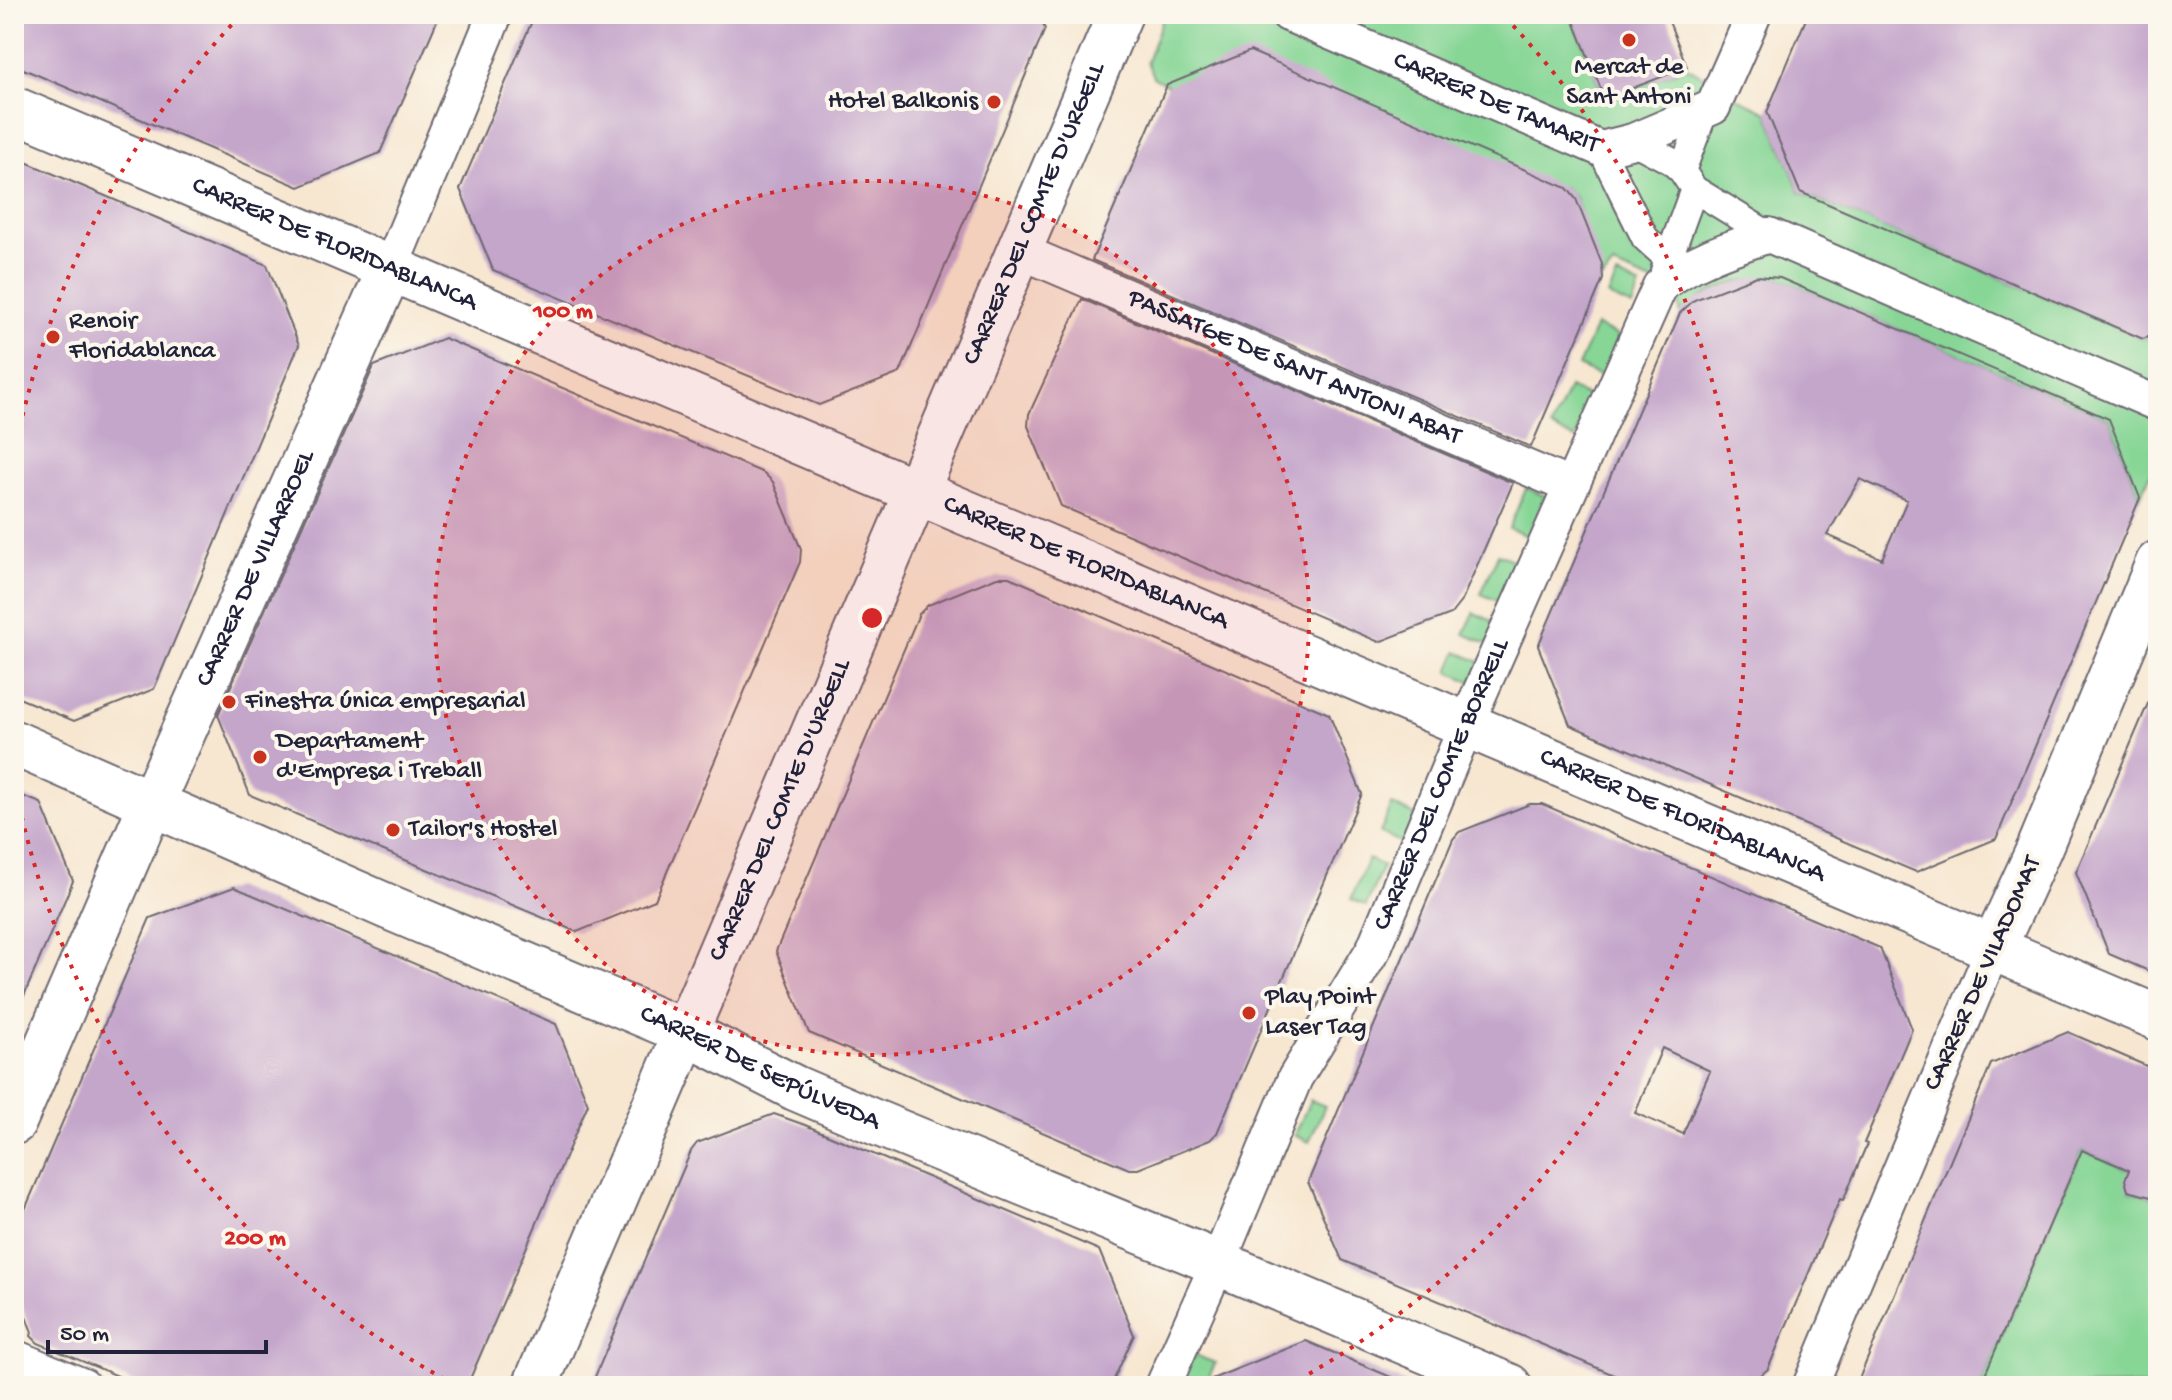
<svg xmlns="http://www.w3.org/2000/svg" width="2172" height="1400" font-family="'Gochi Hand',sans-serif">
  <rect width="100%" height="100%" fill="#fbf7ec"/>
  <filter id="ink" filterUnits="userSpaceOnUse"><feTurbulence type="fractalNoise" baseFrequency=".0125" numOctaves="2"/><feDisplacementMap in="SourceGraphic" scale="16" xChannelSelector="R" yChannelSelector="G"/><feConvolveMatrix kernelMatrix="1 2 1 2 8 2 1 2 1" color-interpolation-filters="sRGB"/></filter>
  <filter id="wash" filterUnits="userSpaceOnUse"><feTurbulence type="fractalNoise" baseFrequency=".006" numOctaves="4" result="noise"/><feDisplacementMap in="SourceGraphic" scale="32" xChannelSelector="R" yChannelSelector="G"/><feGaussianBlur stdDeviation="1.8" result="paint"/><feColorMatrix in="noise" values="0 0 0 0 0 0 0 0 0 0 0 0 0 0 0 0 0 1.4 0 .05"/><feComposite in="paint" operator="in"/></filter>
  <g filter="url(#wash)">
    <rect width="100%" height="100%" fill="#f7e7d1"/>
    <path fill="#87d696" stroke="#547c68" stroke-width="2" d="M1164 14H1571L1605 99 1687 67 1723 87 1731 95 1767 112 1800 192 2143 339 2158 333V456L2140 498 2109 419 1779 278C1746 275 1704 290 1680 313L1679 293 1613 266 1603 279 1576 199 1566 188 1167 85 1153 77 1147 62Z
      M1617 276 1640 286 1632 307 1608 296Z
      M1596 326 1619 336 1602 377 1578 366Z
      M1569 388 1592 398 1575 439 1551 428Z
      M1526 488 1549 498 1532 539 1509 528Z
      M1498 554 1522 564 1505 604 1481 594Z
      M1474 613 1497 623 1488 644 1464 634Z
      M1457 652 1481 662 1472 682 1449 672Z
      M1392 805 1416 815 1405 844 1380 833Z
      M1368 859 1383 866 1366 906 1351 899Z
      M1310 1100 1325 1106 1309 1142 1295 1135Z
      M2082 1150 2129 1170V1191L2158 1199V1386H1980Z
      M1190 1353 1215 1363 1205 1386H1177Z"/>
    <g id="blocks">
      <path fill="#c4a6cb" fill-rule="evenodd" d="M14 14H440L380 153 299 187 14 65Z
        M535 14H1038L1045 29 900 373 819 405 493 270 460 189Z
        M1571 14H1666L1687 67 1605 99Z
        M1808 14H2158V333L2143 339 1800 192 1767 112Z
        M1250 51 1567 188 1576 199 1602 264 1603 279 1531 447 1092 260 1167 85Z
        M14 157 267 265 299 345 154 689 74 721 14 696Z
        M1757 276 1780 278 2109 419 2140 498 1996 839 1916 872 1570 725 1538 646 1680 313 1694 300ZM1860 479 1907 500 1882 559 1827 535Z
        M1082 299 1513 483 1462 600 1451 614 1379 642 1061 506 1028 426 1029 414Z
        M444 338 764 473 773 482 801 549 800 562 655 900 577 932 250 795 218 715 374 366Z
        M997 577H1009L1329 714 1362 794 1217 1133 1210 1140 1138 1169H1129L809 1033 776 951 919 614 928 605Z
        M2158 680V975L2109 954 2076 872Z
        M14 793 41 803 73 881 14 1019Z
        M1530 804H1542L1880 948 1912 1029 1864 1143 1867 1144 1845 1196 1843 1200 1840 1199 1768 1369 1760 1376 1734 1386H1640L1342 1260 1308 1182 1453 839 1459 832ZM1662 1048 1710 1071 1683 1134 1635 1113Z
        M234 887 556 1024 588 1104 467 1386H142L38 1343 31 1336 32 1332 14 1287V1235L150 918Z
        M2068 1032 2158 1071V1199L2128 1191 2125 1180 2129 1170 2082 1150 1980 1386H1856L1991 1064Z
        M774 1114 805 1125 1099 1250 1134 1335 1111 1386H591L691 1151 697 1143Z
        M1306 1341 1412 1386H1197V1385Z"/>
    </g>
  </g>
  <g filter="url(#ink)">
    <use href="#blocks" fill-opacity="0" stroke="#6d6770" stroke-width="2"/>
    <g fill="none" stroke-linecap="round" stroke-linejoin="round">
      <defs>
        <path id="pedestrian" d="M1633 141 1671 161 1682 171 1694 189 1769 235
          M1601 149 1645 238 1667 258
          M1682 171 1705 110
          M1664 271 1694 189"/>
        <g id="minor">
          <path id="s1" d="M1288 14 1601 149 1633 141 1713 107 1754 14"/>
          <path id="s2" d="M1020 251 1570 486"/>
          <path d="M390 269 495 14"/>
          <path d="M14 1357 83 1386"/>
          <path id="s3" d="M1163 1386 1218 1263 1295 1078 1374 948 1478 697 1660 286C1692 260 1731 248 1769 235L2158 404"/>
          <path d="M1810 1386 1993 949"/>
        </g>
        <g id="tertiary">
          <path id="s4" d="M14 109 2158 1018"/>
          <path id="s5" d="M14 743 386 906 685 1032 795 1088 872 1121 1218 1263 1509 1386"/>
          <path d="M1993 949 2039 849 2158 563"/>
          <path id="s6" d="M14 1122 152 802 390 269"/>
        </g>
        <g id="secondary">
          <path id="s7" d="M535 1386 1120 14"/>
        </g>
      </defs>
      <use href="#pedestrian" stroke="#6d6770" stroke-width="30"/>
      <use href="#minor" stroke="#6d6770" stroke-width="38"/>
      <use href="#tertiary" stroke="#6d6770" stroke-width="48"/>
      <use href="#secondary" stroke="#6d6770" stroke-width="48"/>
      <use href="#pedestrian" stroke="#fff" stroke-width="26"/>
      <use href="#minor" stroke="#fff" stroke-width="34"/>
      <use href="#tertiary" stroke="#fff" stroke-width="44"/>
      <use href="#secondary" stroke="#fff" stroke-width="44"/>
    </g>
  </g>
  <circle cx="872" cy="618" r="437" fill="#d62828" fill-opacity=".12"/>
  <g fill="none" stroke="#d62828" stroke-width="4" stroke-dasharray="4 8">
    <circle cx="872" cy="618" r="437"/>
    <path d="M455 1385A873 873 0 0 1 15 785M15 451A873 873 0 0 1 239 17M1505 17A873 873 0 0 1 1289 1385"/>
  </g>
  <g fill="#c8321e" stroke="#fbf7ec" stroke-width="3">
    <circle cx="1629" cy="40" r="8"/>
    <circle cx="994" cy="102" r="8"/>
    <circle cx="53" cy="337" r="8"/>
    <circle cx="229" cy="702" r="8"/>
    <circle cx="260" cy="757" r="8"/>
    <circle cx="393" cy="830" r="8"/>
    <circle cx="1249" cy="1013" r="8"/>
  </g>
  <g text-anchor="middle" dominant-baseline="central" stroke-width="8" stroke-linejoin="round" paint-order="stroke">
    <g font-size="26" fill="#22223b" stroke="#fbf7ec" text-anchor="start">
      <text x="1629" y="68" text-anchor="middle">Mercat de<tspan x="1629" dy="30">Sant Antoni</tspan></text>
      <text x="978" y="102" text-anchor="end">Hotel Balkonis</text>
      <text x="69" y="322">Renoir<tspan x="69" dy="30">Floridablanca</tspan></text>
      <text x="245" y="702">Finestra única empresarial</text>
      <text x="276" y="742">Departament<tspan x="276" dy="30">d'Empresa i Treball</tspan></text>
      <text x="409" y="830">Tailor's Hostel</text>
      <text x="1265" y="998">Play Point<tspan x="1265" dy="30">Laser Tag</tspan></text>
    </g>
    <g font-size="26" fill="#22223b" stroke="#fbf7ec">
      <text stroke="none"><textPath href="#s1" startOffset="226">CARRER DE TAMARIT</textPath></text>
      <text stroke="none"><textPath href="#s7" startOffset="1274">CARRER DEL COMTE D'URGELL</textPath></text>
      <text stroke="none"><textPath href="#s4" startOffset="348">CARRER DE FLORIDABLANCA</textPath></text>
      <text stroke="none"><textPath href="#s2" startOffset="298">PASSATGE DE SANT ANTONI ABAT</textPath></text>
      <text stroke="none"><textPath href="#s4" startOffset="1164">CARRER DE FLORIDABLANCA</textPath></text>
      <text stroke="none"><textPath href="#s6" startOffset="604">CARRER DE VILLARROEL</textPath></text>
      <text stroke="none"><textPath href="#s3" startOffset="664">CARRER DEL COMTE BORRELL</textPath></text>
      <text stroke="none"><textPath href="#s7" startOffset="626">CARRER DEL COMTE D'URGELL</textPath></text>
      <text stroke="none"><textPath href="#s4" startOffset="1812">CARRER DE FLORIDABLANCA</textPath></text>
      <text transform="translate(1984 974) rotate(-66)">CARRER DE VILADOMAT</text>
      <text stroke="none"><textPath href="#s5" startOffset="814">CARRER DE SEPÚLVEDA</textPath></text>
    </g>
  </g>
  <circle cx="872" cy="618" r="12" fill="#d62828" stroke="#fbf7ec" stroke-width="4"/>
  <g font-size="24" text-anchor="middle" font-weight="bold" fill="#d62828" stroke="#fbf7ec" stroke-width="8" stroke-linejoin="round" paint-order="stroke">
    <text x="563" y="317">100 m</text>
    <text x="255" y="1244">200 m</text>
  </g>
  <rect width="2172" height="1400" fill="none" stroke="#fbf7ec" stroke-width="48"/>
  <path d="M48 1340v12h218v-12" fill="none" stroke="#22223b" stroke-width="4"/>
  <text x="60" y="1340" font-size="24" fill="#22223b" stroke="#fbf7ec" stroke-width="6" paint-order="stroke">50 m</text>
</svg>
